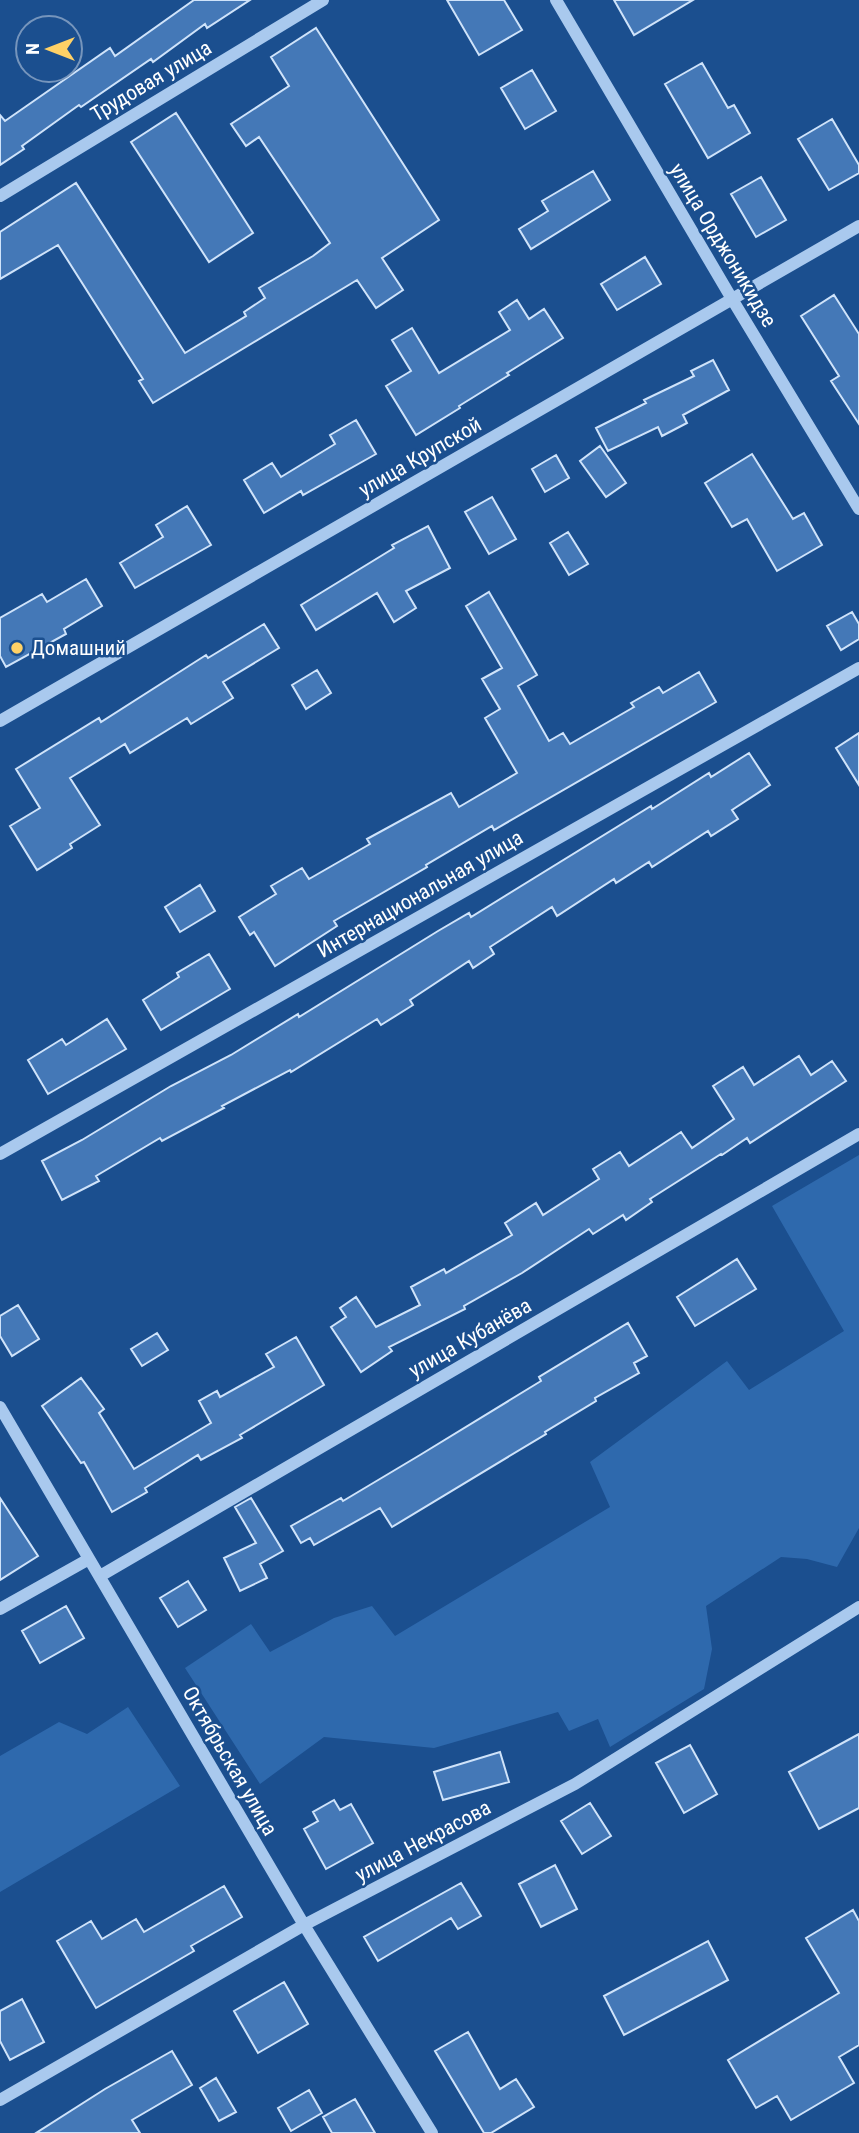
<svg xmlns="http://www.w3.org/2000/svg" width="859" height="2133" font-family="'Roboto Condensed',sans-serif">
  <rect width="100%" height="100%" fill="#1b4f8f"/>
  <path fill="#2e69ad" d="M859 1155V1528L837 1567 807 1559 781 1557 706 1606 712 1649 704 1689 610 1747 598 1719 569 1731 558 1712 434 1748 324 1737 260 1784 185 1668 251 1624 270 1652 334 1618 372 1606 395 1636 610 1507 590 1462 727 1361 749 1390 844 1331 772 1206Z
    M128 1707 180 1786 0 1892V1756L59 1722 87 1734Z"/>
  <path fill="#4478b7" stroke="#cfe3fa" stroke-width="2" d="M194 0H250L207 28 205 24 153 62 151 59 81 107 79 105 22 146 24 149 0 165V115L5 121 110 48 115 56Z
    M447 0H504L522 30 479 55Z
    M614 0H693L634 35Z
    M316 28 439 220 382 258 403 290 376 308 357 280 153 403 139 381 143 379 58 245 0 279V232L76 183 185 353 246 316 244 312 265 298 259 288 313 256 330 243 259 137 246 146 231 124 289 86 271 57Z
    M702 63 728 108 734 105 750 133 708 158 665 84Z
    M532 70 556 111 525 129 501 88Z
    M176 113 253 233 209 262 131 142Z
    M832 119 859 165V173L829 190 798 139Z
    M593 171 610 200 531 249 519 229 548 211 542 201Z
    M761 177 786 220 756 237 731 194Z
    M645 257 661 284 617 310 601 284Z
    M834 295 859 334V424L831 381 839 376 801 316Z
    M517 300 529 319 544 309 563 338 507 373 509 375 459 406 460 408 416 435 386 386 411 371 392 340 412 328 439 373 510 330 499 312Z
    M713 360 729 390 683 415 687 423 662 436 658 427 608 451 596 428 646 403 644 400 694 376 691 371Z
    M356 420 376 454 303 495 301 491 264 513 244 480 272 463 281 477 335 444 330 435Z
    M600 446 626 483 606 497 580 461Z
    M752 454 793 519 804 513 822 545 777 571 747 519 732 527 705 483Z
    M556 455 569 478 545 492 532 469Z
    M492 497 516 539 489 554 465 512Z
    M187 506 211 545 135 588 120 563 163 537 156 525Z
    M428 526 450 568 406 591 416 608 394 622 377 593 316 630 301 605 394 548 392 545Z
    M568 532 588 564 569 575 550 543Z
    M86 579 102 606 64 629 66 634 6 667 0 656V618L42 594 47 602Z
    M489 592 537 675 518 686 549 741 563 733 570 744 634 707 631 703 659 687 663 693 699 672 716 702 494 830 492 826 426 865 427 867 334 921 337 926 275 966 254 932 250 935 239 917 276 894 271 886 302 868 309 879 370 844 367 839 451 793 459 807 517 773 485 718 500 709 482 679 502 668 466 606Z
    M852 612 859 624V639L841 650 827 626Z
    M264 624 279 648 223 682 233 698 191 724 187 718 130 753 125 744 70 778 100 825 70 844 72 848 37 870 10 826 40 808 16 769 99 718 101 722 206 655 208 658Z
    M317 670 331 693 306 709 292 685Z
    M859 733V785L836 748Z
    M749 753 770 785 732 810 738 819 711 836 708 831 652 867 649 862 616 883 614 879 557 916 552 907 490 947 494 954 473 968 469 961 410 1000 413 1005 381 1025 377 1019 291 1072 290 1070 222 1106 224 1108 162 1141 160 1138 96 1176 99 1181 62 1200 42 1161 82 1140 171 1086 231 1055 298 1014 299 1017 438 931 469 913 471 917 651 806 652 809 709 773 711 777Z
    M200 885 215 911 180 932 165 907Z
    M209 954 230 989 161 1030 143 1000 179 977 177 973Z
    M107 1019 126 1049 48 1094 28 1060 62 1039 66 1045Z
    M799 1056 811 1075 832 1061 846 1081 750 1143 747 1138 722 1155 721 1154 650 1199 652 1202 626 1220 623 1215 593 1234 589 1229 522 1273 464 1306 465 1309 389 1347 392 1351 361 1372 331 1327 346 1317 340 1308 356 1297 376 1327 420 1305 411 1287 444 1269 446 1273 512 1235 505 1223 536 1203 543 1215 599 1179 593 1169 620 1152 629 1166 681 1132 692 1148 734 1119 713 1086 743 1067 754 1085Z
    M737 1259 756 1289 695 1326 677 1297Z
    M18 1305 39 1339 12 1356 0 1336V1316Z
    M628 1323 647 1356 634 1363 639 1373 595 1398 596 1401 545 1432 546 1434 392 1527 380 1508 314 1545 310 1538 301 1543 291 1526 341 1498 343 1501 420 1455 541 1381 539 1377Z
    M157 1333 168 1350 142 1366 131 1349Z
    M296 1337 324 1385 240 1435 242 1438 201 1460 198 1455 145 1488 147 1492 112 1512 84 1462 81 1463 42 1406 81 1378 104 1409 99 1413 134 1469 211 1423 199 1401 217 1391 220 1397 274 1367 266 1354Z
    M0 1498 38 1556 0 1580Z
    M251 1498 283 1551 260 1564 267 1578 240 1591 224 1558 256 1543 235 1507Z
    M188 1581 206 1610 178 1627 160 1598Z
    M66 1606 84 1638 40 1663 22 1631Z
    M859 1734V1808L819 1829 789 1772Z
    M690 1745 717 1794 684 1813 656 1763Z
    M500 1752 509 1782 443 1800 434 1772Z
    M334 1800 340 1810 351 1804 373 1843 326 1869 304 1829 318 1821 313 1812Z
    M590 1803 611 1836 582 1854 561 1821Z
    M555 1865 577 1909 541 1927 519 1884Z
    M461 1883 481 1916 458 1929 451 1918 378 1961 364 1937Z
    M224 1886 242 1917 191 1946 194 1951 96 2008 57 1941 91 1921 102 1939 136 1919 144 1932Z
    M853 1910 859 1921V2045L839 2057 854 2083 791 2120 777 2096 756 2108 728 2060 839 1993 806 1938Z
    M708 1941 728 1980 624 2035 604 1996Z
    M284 1982 308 2024 258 2053 234 2011Z
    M22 1999 44 2042 10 2060 0 2041V2011Z
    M468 2032 500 2089 516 2079 534 2107 491 2133H484L435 2051Z
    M172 2051 192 2085 132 2120 140 2133H36L105 2089Z
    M216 2078 236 2112 219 2121 200 2088Z
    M309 2090 322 2113 291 2131 278 2108Z
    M355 2099 375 2133H332L323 2117Z"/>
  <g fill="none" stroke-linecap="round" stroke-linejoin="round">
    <path stroke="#a9c9ee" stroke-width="12" d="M556 0 732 299 859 509
      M0 196 323 0
      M0 721 859 226
      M0 1154 859 668
      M0 1407 304 1925 432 2133
      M100 1576 859 1134
      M0 1609 89 1559
      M0 2100 304 1925 575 1784 859 1607"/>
  </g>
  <circle fill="#ffd166" stroke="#1b4f8f" stroke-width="2.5" cx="17" cy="648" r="7"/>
  <g text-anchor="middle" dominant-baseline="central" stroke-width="5" stroke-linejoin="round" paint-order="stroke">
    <g font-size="21" fill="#fff" stroke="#1b4f8f">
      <text transform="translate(151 81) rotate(-31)">Трудовая улица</text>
      <text transform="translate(723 245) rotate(59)">улица Орджоникидзе</text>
      <text transform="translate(420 457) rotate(-30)">улица Крупской</text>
      <text transform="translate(420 894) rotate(-30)">Интернациональная улица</text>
      <text transform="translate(470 1338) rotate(-30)">улица Кубанёва</text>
      <text transform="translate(230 1761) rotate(60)">Октябрьская улица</text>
      <text transform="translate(423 1841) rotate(-28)">улица Некрасова</text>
    </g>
    <g font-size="21" fill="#fff" stroke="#1b4f8f" text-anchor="start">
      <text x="31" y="648">Домашний</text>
    </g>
  </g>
  <g transform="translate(49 49) rotate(270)"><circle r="33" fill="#1b4f8f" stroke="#7695bc" stroke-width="2"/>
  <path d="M0-5L12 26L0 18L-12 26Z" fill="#ffd166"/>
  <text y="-10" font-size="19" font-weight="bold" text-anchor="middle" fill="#ffffff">N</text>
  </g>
</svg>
